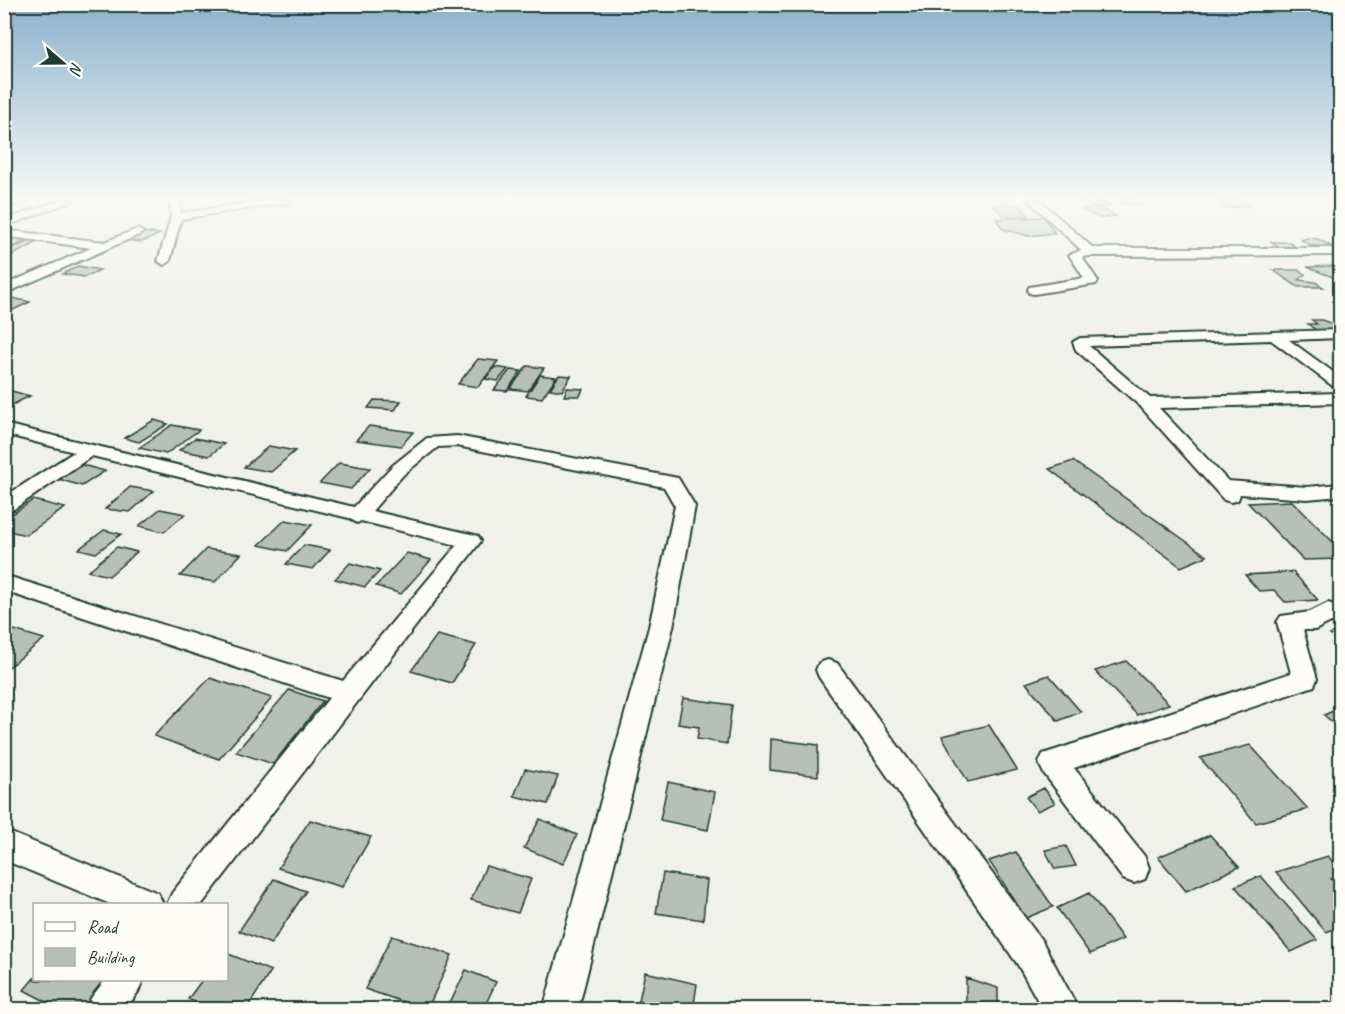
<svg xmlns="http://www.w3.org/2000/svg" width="1345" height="1014" font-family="Caveat,sans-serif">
  <rect width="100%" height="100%" fill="#f0f1eb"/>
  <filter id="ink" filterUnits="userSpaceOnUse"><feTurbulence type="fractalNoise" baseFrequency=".0167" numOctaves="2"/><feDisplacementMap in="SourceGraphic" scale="12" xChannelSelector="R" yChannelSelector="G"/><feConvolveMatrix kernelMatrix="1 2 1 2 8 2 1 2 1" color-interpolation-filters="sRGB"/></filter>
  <g filter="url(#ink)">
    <path fill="#b6bfb8" stroke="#1f3d34" stroke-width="1.5" d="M1080 200H1098L1111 206 1093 207Z
      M1114 200H1135L1142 204H1124Z
      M1215 200H1241L1249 206 1226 208Z
      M1018 204 1029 216H1004L993 205Z
      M1100 208 1116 216 1099 218 1080 209Z
      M1044 217 1055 233 1028 236 1003 229 996 219Z
      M143 232 160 234 142 242 125 240Z
      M1307 238 1318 239 1331 246H1312L1301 240Z
      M15 239 28 241 4 250V243Z
      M28 242 36 243 13 255 4 253V251Z
      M1272 242H1289L1300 250H1283Z
      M78 266 100 270 85 277 63 274Z
      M1332 266 1340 271V280L1307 267Z
      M1273 270H1299L1305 274 1299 280 1315 282 1323 287H1298Z
      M8 297 30 302 11 311 4 309V299Z
      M1312 320H1322L1340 327V331H1317L1308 324H1317Z
      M478 359 498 361 478 387 458 384Z
      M527 366 544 368 528 391 510 389Z
      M495 367 508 369 498 381 485 379Z
      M510 370 521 371 507 391 494 390Z
      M540 375 556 377 542 398 526 396Z
      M559 375 571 376 562 391 550 389Z
      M567 388 583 389 580 396H564Z
      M4 389 30 396 4 409Z
      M374 400 401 401 395 410 368 408Z
      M154 420 168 424 139 442 124 438Z
      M172 425 199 430 166 454 139 448Z
      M369 426 413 432 401 446 356 440Z
      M195 438 224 444 209 456 179 450Z
      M269 446 295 451 271 472 244 467Z
      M1073 461 1207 556 1181 567 1049 469Z
      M339 463 370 468 351 489 320 483Z
      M82 465 105 471 82 486 58 479Z
      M130 487 154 491 130 512 105 509Z
      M33 500 65 508 26 535 4 530V520Z
      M1292 501 1340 549V559L1303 560 1248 503Z
      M160 509 185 514 164 532 139 526Z
      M285 520 312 525 287 551 259 545Z
      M104 530 121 534 96 553 79 549Z
      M304 545 330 550 313 569 286 564Z
      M117 547 137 552 109 576 88 571Z
      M206 549 241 554 215 582 180 576Z
      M407 553 431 560 401 594 376 586Z
      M350 563 380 571 365 587 335 579Z
      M1293 572 1318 600 1285 602 1274 590 1259 591 1245 575Z
      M4 627 44 639 9 667 4 666Z
      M1340 631V650L1332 644 1338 641 1330 635Z
      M437 635 476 645 452 683 411 671Z
      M1126 661 1169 704 1137 715 1095 671Z
      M1049 675 1081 712 1058 721 1026 683Z
      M210 678 272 698 219 759 154 736Z
      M289 690 323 701 273 764 236 752Z
      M683 698 732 705 727 744 697 739 699 727 678 724Z
      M1340 708V729L1324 715Z
      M989 725 1017 770 968 782 942 736Z
      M771 739 818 745V776L770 770Z
      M1250 745 1308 809 1256 823 1200 758Z
      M525 769 558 776 548 804 514 796Z
      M668 782 715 792 708 830 660 820Z
      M1044 788 1055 803 1037 811 1026 797Z
      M540 819 577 835 563 864 524 848Z
      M310 820 371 837 342 887 278 868Z
      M1210 835 1239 867 1186 891 1158 857Z
      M1066 846 1076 866 1055 869 1045 850Z
      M1016 852 1053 907 1026 918 989 861Z
      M1328 856 1340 871V876L1331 879 1340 889V927L1326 932 1276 872Z
      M486 866 531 879 518 913 471 900Z
      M663 873 707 880 703 920 656 913Z
      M1261 876 1317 940 1291 952 1235 886Z
      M274 879 306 891 271 944 239 931Z
      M1089 893 1123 939 1090 954 1057 908Z
      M392 936 452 955 427 1010 365 989Z
      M226 953 271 971 246 1010H212L188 999 202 980H226Z
      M466 970 496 982 483 1010H447Z
      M645 972 697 984 693 1010H637Z
      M34 978V980H107L82 1010H62L24 990Z
      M966 978 998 988V1010H966Z"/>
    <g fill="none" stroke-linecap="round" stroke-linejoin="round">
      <defs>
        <path id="minor" d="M13 200H28L4 209V203Z
          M61 200H75L4 227V220Z
          M170 200H180L181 213 268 200H291L286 203 181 219 170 261 164 265 158 261 171 217Z
          M1028 200H1039L1093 248H1340V255L1090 256 1082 257 1098 281 1096 284 1034 294 1029 293 1028 290 1029 287 1084 278 1069 255 1081 250Z
          M137 229 143 232 141 234 4 294V285L91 248 4 236V230L104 242Z
          M1340 330V338L1289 340 1340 377V389L1334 387 1271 340 1089 346 1150 398 1340 393V403L1159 408 1228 481 1307 487 1340 484V496L1307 499 1240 494 1238 500 1231 502 1224 500 1140 406 1076 350 1073 342 1080 338Z
          M4 424 354 507 392 466 427 438 457 436 678 478 695 506 673 627 578 1010H543L649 627 675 506 664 487 457 446 438 447 404 474 372 511 471 534 478 536 481 541 202 904H167L172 893 329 698 4 591V575L343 681 457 545 361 521 357 523 349 518 92 456 11 511 4 512V497L74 452 4 434Z
          M1328 603 1340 607V625L1331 622 1315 630H1303L1317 679 1314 686 1074 768 1145 857 1149 868 1145 879 1134 883 1123 879 1043 772 1039 763 1043 754 1291 673 1277 622 1281 616 1310 612Z
          M828 660 837 663 1042 941 1079 1010H1043L1018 965 819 677 816 670 819 663Z
          M4 830 158 893 163 904H110L4 860Z
          M105 980H143L138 992 125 1010H86L91 998Z"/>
      </defs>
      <use href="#minor" stroke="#1f3d34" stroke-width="4"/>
      <use href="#minor" fill="#fdfcf7" fill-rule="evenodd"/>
    </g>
  </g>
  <linearGradient id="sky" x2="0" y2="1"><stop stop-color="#8bb1cd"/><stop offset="0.58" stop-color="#f8f9f6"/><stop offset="1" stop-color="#f8f9f6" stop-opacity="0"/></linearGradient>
  <rect width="1345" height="342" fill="url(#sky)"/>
  <rect width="1345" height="1014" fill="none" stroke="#fdfcf7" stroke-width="24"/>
  <rect x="12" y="12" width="1321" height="990" fill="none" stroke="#1f3d34" stroke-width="2" filter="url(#ink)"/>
  <rect x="33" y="903" width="195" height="78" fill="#fdfcf7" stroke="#a4b0a9" stroke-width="1.5"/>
  <rect x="45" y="922" width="30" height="9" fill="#fdfcf7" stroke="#a4b0a9" stroke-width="1.5"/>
  <text x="87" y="933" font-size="18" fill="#1f3d34">Road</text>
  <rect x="45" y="948" width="30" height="18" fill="#b6bfb8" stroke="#a4b0a9" stroke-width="1.5"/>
  <text x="87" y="963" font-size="18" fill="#1f3d34">Building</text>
  <g transform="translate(63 63) rotate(110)" stroke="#fdfcf7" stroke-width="4.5" paint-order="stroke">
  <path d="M0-4.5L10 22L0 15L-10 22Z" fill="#1f3d34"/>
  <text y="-9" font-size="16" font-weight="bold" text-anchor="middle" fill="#1f3d34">N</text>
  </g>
</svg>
